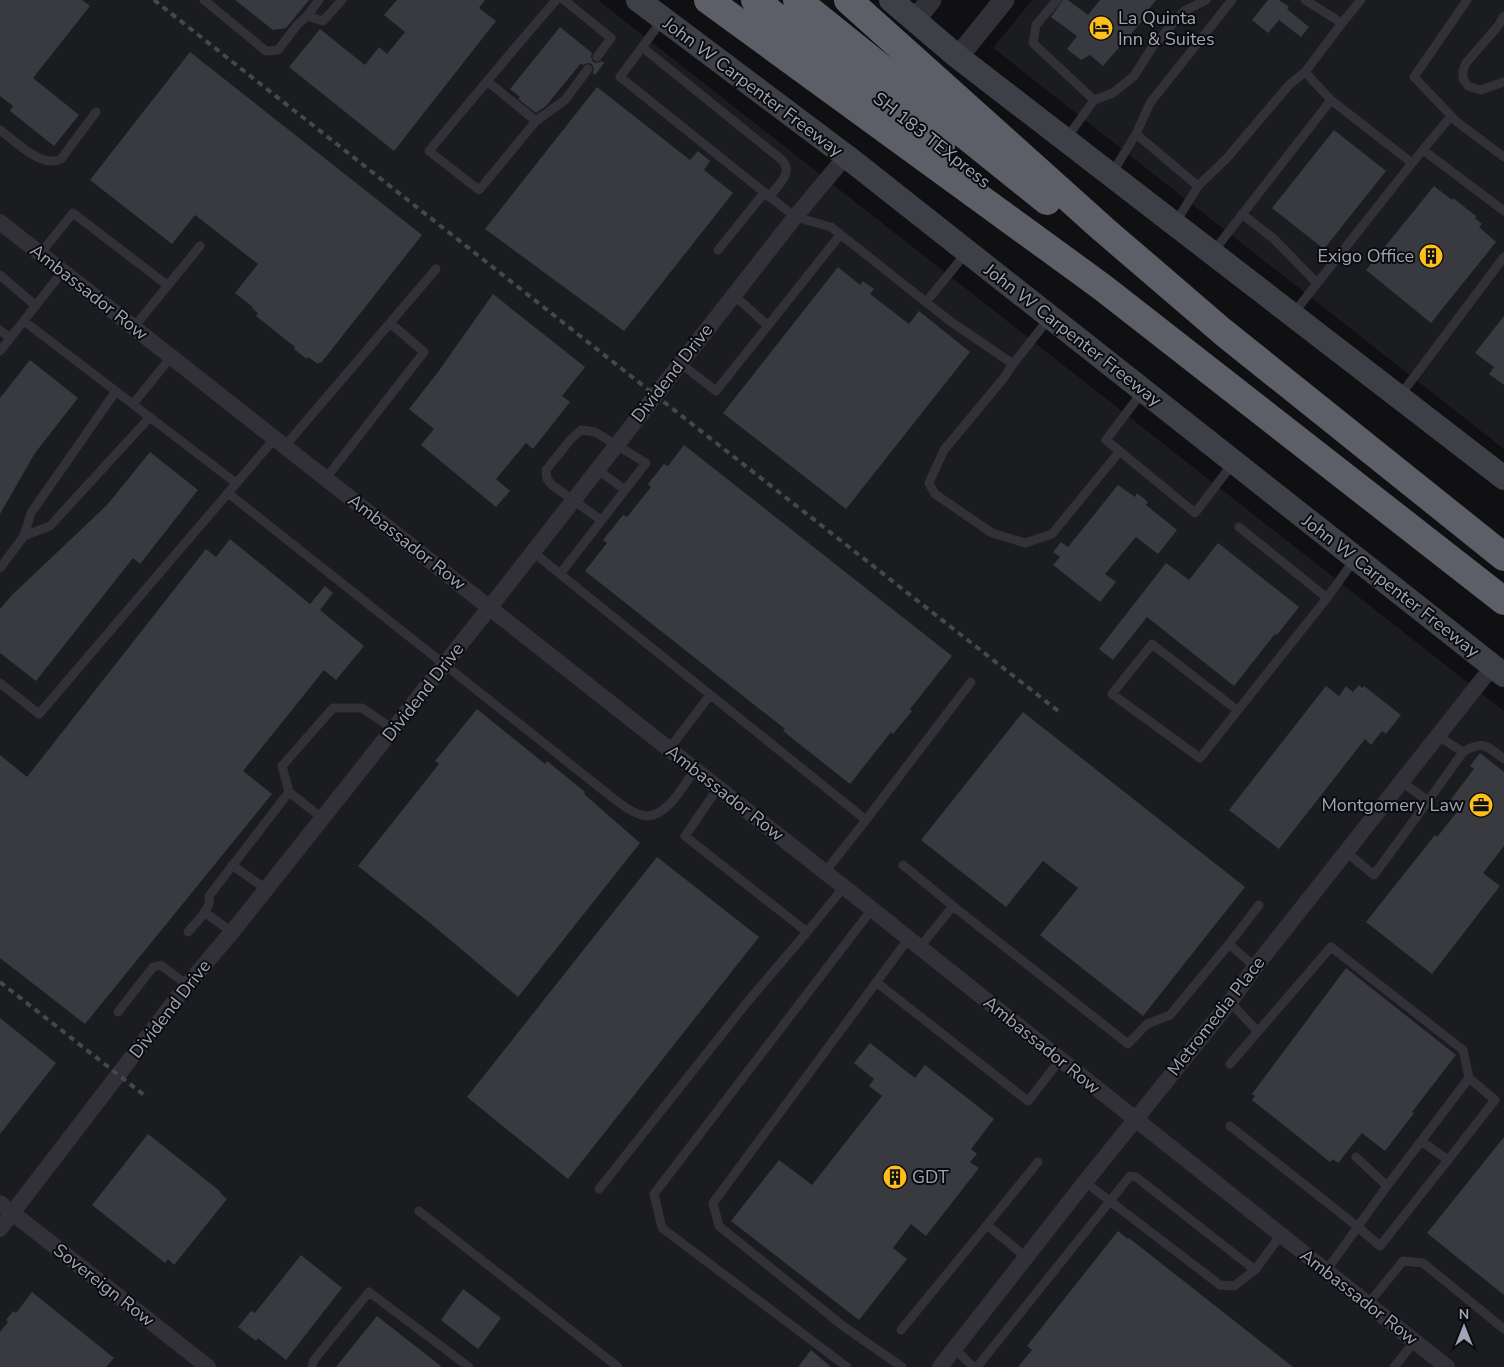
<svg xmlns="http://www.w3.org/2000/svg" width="1504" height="1367" font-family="'Nunito Sans',sans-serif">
  <rect width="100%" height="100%" fill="#101012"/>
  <path fill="#1b1c1f" d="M0 0H598L1504 711V1367H0Z
    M1032 0H1504V449L993 48Z"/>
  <path fill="#393a40" d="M0 0H82L90 6 33 78 79 115 54 146 10 111 13 106 0 96Z
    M235 0H309L286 28 273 30Z
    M397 0H485L479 8 496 21 394 151 289 67 320 29 365 65 379 47 387 54 405 32 384 15Z
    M1063 0H1068L1088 15 1100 0H1156L1140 20 1142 21 1103 66 1090 55 1081 60 1067 49 1077 36 1051 17Z
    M1268 0H1279L1289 7 1287 9 1309 27 1301 37 1279 20 1268 33 1252 20Z
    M560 27 592 53 591 57 593 62 597 63 602 61 604 63 595 75 593 73 594 69 592 64 588 63 583 65 581 63 546 106 536 113 518 99 520 97 510 89Z
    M190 52 422 235 321 363 320 362 318 364 308 357 307 359 294 349 295 347 256 316 258 313 252 308 253 307 235 293 258 264 195 215 172 244 90 180Z
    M597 87 690 160 698 151 710 161 704 170 733 193 624 331 485 229Z
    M1334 130 1386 171 1324 249 1272 208Z
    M1434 186 1452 200 1453 198 1476 216 1475 218 1482 224 1479 227 1496 242 1431 323 1366 270Z
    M838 267 860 285 863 281 874 289 870 294 909 324 919 311 970 352 846 509 723 413Z
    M493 294 585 367 562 396 570 402 533 449 526 443 496 479 510 491 496 507 421 445 434 429 409 409 438 372Z
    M1504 316V385L1489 374 1494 367 1475 353Z
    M30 360 78 398 35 453 0 514V398Z
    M684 445 952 656 910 709 912 711 893 734 891 732 850 784 783 731 785 729 585 571 607 543 603 540 623 515 627 517 651 487 648 484 664 464 668 466Z
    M150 452 198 490 140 564 133 558 36 681 0 653V609L11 596 107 505Z
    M1118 485 1135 497 1137 493 1148 502 1146 505 1177 530 1158 554 1136 537 1105 574 1116 582 1100 602 1053 565 1060 557 1053 552 1061 542 1068 547Z
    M230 539 310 604 325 586 333 593 320 610 364 646 336 680 324 670 243 771 272 794 85 1024 0 958V755L27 777 206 549 216 557Z
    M1218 543 1299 607 1277 635 1275 634 1234 686 1147 617 1113 660 1099 649 1166 563 1189 580Z
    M1359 685 1362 688 1364 686 1401 715 1386 734 1382 731 1371 745 1365 739 1279 849 1229 810 1326 686 1339 696 1346 686 1353 692Z
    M477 709 545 764 547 761 585 792 584 794 640 843 518 997 430 923 358 866 439 764 435 761Z
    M1023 712 1245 887 1143 1016 1040 935 1078 888 1043 861 1006 907 921 840Z
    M1480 753 1504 772V846L1483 873 1500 886 1432 974 1366 922 1435 835 1437 837 1461 807 1451 799 1474 769 1470 766Z
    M657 857 759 937 568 1179 467 1097Z
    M1346 968 1456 1055 1412 1112 1414 1113 1385 1151 1362 1133 1338 1163 1333 1159 1330 1162 1252 1100 1255 1096 1252 1094Z
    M0 1018 56 1063 0 1134Z
    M870 1043 915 1078 925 1065 994 1119 971 1149 977 1154 970 1162 979 1168 926 1236 911 1224 893 1248 907 1259 859 1320 731 1221 779 1160 812 1185 882 1096 869 1086 874 1079 854 1063Z
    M148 1134 221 1192 220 1193 227 1199 174 1265 168 1259 165 1263 92 1205Z
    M1504 1137V1295L1427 1233Z
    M1118 1231 1128 1239 1129 1238 1293 1367H1018L1032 1350 1027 1346Z
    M301 1255 342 1288 286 1360 258 1338 256 1341 238 1327 251 1311 255 1313Z
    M463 1289 501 1318 478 1349 441 1320Z
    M32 1292 114 1358 106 1367H0V1332L8 1322 6 1320 13 1311 16 1313Z
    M377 1316 442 1367H336Z
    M811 1350 831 1367H798Z"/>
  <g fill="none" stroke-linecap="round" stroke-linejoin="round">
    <path stroke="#313137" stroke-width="9" d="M204 0 266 51 278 50 298 24 307 16 323 21 342 0
      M564 0 611 38 597 57
      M1057 0 1036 25 1033 43 1094 100 1066 139
      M1305 0 1342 23 1361 0
      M1467 0 1414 77 1457 122 1504 157
      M307 16 319 0
      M1504 16 1498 26 1466 63 1463 70V79L1468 86 1481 90 1504 82
      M663 19 620 77 795 217 831 227 950 321 1013 364 1050 317
      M642 47 782 160C794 173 778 185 769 197
      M487 81 536 121 479 190 429 151C471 100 513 50 556 0
      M1094 100 1113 93 1134 76 1153 46 1184 11 1206 0
      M536 121 565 100 588 69
      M0 130C15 141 42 169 61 159L96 112
      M1136 134 1198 186 1176 222
      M1423 150 1504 211
      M1412 163 1451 116
      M1111 175 1136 134 1150 103 1232 0
      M1198 186 1227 158 1289 85 1305 72
      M1242 214 1274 239 1317 283
      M718 250 764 193
      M1213 252 1331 100 1305 72 1342 23
      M40 254 73 213 167 285
      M0 275 36 306
      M734 295 768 326
      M926 302 967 252
      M1293 314 1412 163 1331 100
      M24 321 236 483
      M134 327 200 246
      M0 330 10 338
      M0 351 63 271
      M680 363 716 391 840 235
      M1013 364 1003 379 944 450 929 483 935 494 992 533 1025 543 1052 534 1120 451
      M116 391 31 513 24 536 50 526 150 417
      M1143 391 1106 440 1195 513 1234 462
      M1399 397 1504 257
      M133 404 171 357
      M285 446 436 269
      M597 469 625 490
      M326 478 424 352 390 323
      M228 493 618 802C626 808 636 815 646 816 668 816 684 785 695 769
      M601 520 552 485 547 479 546 470 571 439 581 430 595 432 646 463 560 574 866 820 825 872
      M1239 527 1327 598 1354 560
      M533 552 560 574
      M0 568 24 536
      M0 683 39 714 275 438
      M1237 710 1152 644 1112 694 1200 758 1327 598
      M1438 736 1463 752C1484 740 1487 746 1504 759
      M669 749 710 695
      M1402 782 1428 801 1463 752
      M289 792 322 818
      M866 820 971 682
      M1346 852 1374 875 1428 801
      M232 865 266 889
      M903 865 953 906 920 947
      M953 906 1128 1044 1147 1024 1170 1015 1229 944 1259 905
      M204 912 232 932
      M188 932C196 922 212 909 209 896L289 792 282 766 333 708H362L393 729
      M807 932 844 887
      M1229 944 1255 967
      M876 982 1028 1101 1060 1060
      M1230 1002 1258 1032
      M118 1012 153 967 161 965 187 985
      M1230 1064 1331 947 1463 1050 1469 1078 1387 1186
      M1230 1126 1358 1227 1380 1246 1448 1160
      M1421 1141 1448 1160 1495 1100 1469 1078
      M599 1189 749 1000 807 932 685 836 718 788
      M419 1211 618 1367
      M1026 1257 987 1225 1038 1162
      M1255 1270 1281 1235
      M1326 1271 1387 1186 1356 1157
      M1368 1304 1403 1261 1423 1263 1504 1329
      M901 1330 987 1225
      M955 1349 973 1367
      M312 1367 314 1360 369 1292 469 1367
      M847 1367 662 1228 654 1194 872 909
      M902 1367 843 1326 719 1226 713 1203 909 938
      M977 1367 1110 1201 1130 1176 1136 1177 1255 1270 1234 1286 1220 1285 1085 1182
      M1394 1367 1415 1341"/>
    <path stroke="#313137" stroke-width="16" d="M0 222 844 887 1447 1367
      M0 1203 208 1367
      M0 1229 187 985 232 932 490 607 795 217 846 156
      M940 1367 1085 1182 1230 1002 1255 967 1493 666"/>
    <path stroke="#313137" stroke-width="21" d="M914 21 931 0
      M958 57 1004 0"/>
    <path stroke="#3e4047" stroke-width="24" d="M638 0 846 156 1504 675
      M891 0 958 57 1504 478"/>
    <path stroke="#5c5f68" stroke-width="28" d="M708 0 1102 287 1504 601
      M755 0 941 147
      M797 0 1047 201
      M848 0 1103 229 1223 332 1504 557"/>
    <path stroke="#45474e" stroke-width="4" stroke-dasharray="6 5" stroke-linecap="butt" d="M154 0 655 395 1062 714
      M0 982 144 1095"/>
  </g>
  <defs>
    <symbol id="hotel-disc" viewBox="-11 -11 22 22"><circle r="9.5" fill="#ffbf1a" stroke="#0b0b0d"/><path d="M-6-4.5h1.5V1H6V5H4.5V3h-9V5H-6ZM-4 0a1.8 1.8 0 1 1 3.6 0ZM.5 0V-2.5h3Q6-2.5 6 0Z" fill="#111"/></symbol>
    <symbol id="building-disc" viewBox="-11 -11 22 22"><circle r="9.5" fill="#ffbf1a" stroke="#0b0b0d"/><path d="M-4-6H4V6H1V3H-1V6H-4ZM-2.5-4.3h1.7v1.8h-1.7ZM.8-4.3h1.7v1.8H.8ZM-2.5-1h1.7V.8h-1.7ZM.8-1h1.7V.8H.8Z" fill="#111"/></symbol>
    <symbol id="office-disc" viewBox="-11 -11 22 22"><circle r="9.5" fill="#ffbf1a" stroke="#0b0b0d"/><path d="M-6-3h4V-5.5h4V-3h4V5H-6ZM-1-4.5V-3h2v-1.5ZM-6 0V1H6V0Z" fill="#111"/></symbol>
  </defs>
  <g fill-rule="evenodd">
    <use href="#hotel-disc" x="1087" y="14" width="28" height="28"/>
    <use href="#building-disc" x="1417" y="242" width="28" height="28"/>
    <use href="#office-disc" x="1467" y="791" width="28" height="28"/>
    <use href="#building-disc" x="881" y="1163" width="28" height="28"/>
  </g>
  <g text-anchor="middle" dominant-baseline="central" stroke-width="4" stroke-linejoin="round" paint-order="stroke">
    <g font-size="18" fill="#9fa5b4" stroke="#0b0b0d" text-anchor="start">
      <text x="1118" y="18">La Quinta<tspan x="1118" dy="21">Inn &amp; Suites</tspan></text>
      <text x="1414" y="256" text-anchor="end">Exigo Office</text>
      <text x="1464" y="805" text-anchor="end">Montgomery Law</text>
      <text x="912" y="1177">GDT</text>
    </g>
    <g font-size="18" fill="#9fa5b4" stroke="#0b0b0d">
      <text transform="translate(753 87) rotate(37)">John W Carpenter Freeway</text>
      <text transform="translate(932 140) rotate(38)">SH 183 TEXpress</text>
      <text transform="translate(89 292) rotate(38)">Ambassador Row</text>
      <text transform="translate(1073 335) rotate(38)">John W Carpenter Freeway</text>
      <text transform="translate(672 373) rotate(-52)">Dividend Drive</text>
      <text transform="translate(407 542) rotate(38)">Ambassador Row</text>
      <text transform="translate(1391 586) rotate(38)">John W Carpenter Freeway</text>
      <text transform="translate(423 692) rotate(-52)">Dividend Drive</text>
      <text transform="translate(725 793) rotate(38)">Ambassador Row</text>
      <text transform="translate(170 1009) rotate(-52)">Dividend Drive</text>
      <text transform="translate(1216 1016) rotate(-52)">Metromedia Place</text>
      <text transform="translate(1042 1045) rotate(39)">Ambassador Row</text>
      <text transform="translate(104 1285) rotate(38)">Sovereign Row</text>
      <text transform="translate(1359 1297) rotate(38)">Ambassador Row</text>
    </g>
  </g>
  <g transform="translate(1464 1327)" stroke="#0b0b0d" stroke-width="4" paint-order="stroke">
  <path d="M0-4L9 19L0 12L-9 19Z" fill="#9fa5b4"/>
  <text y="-8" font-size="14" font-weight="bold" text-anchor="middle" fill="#9fa5b4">N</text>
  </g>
</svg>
